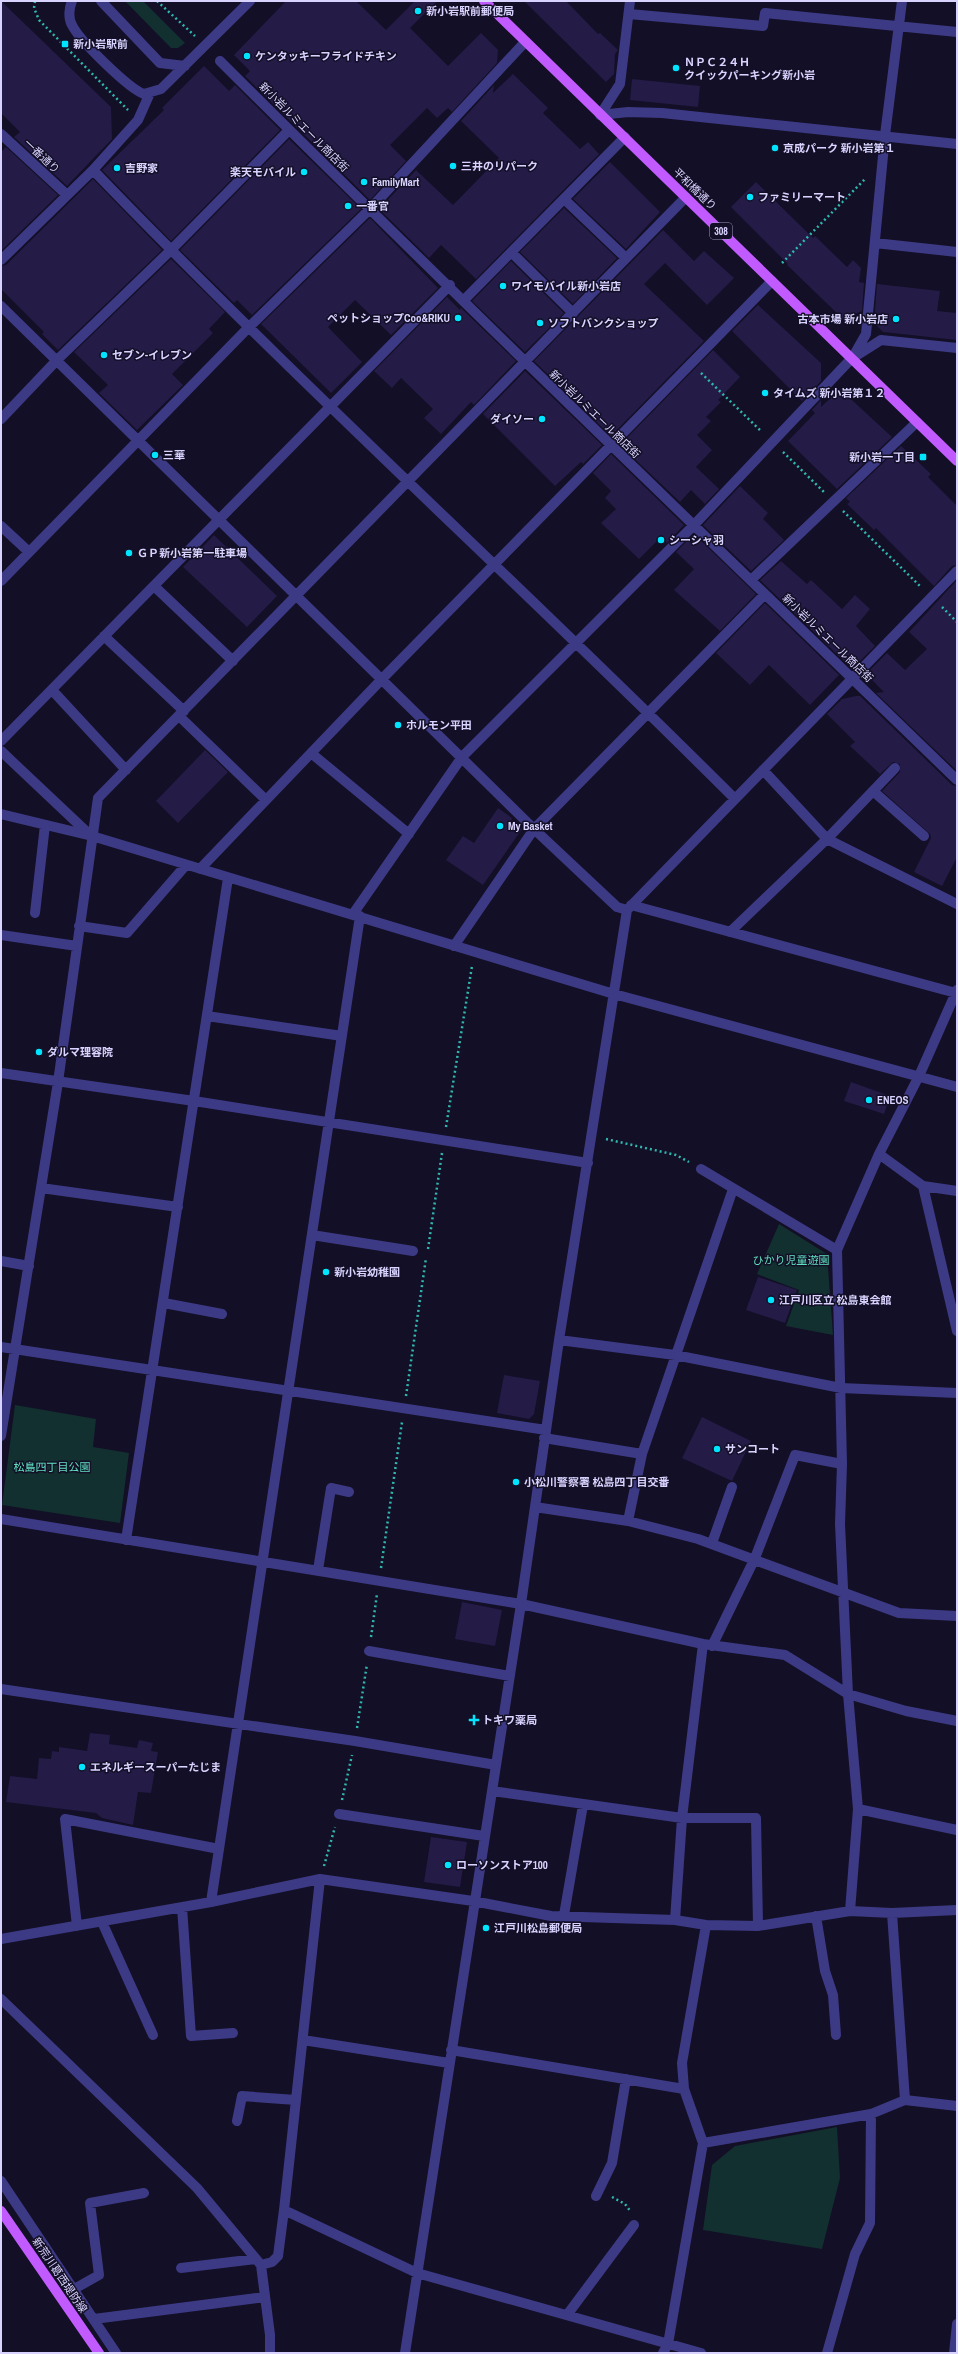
<svg xmlns="http://www.w3.org/2000/svg" width="958" height="2354" font-family="'Archivo Narrow','Noto Sans JP',sans-serif">
  <rect width="100%" height="100%" fill="#130f26"/>
  <path fill="#12302f" d="M125 1H143L185 43 178 48H171Z
    M779 1224 827 1254 833 1335 786 1326 799 1290 757 1274Z
    M15 1405 96 1419 93 1447 129 1453 120 1523 2 1505Z
    M837 2127 840 2178 822 2249 703 2230 712 2165 735 2146Z"/>
  <path fill="#241b47" d="M1 1 111 107 112 139 67 186 14 137 20 132 1 113Z
    M286 1H356L386 30 415 1H437L410 28 448 66 481 33 498 50 497 63 452 112 448 108 437 118 427 108 390 145 406 161 370 200 245 76 250 71 234 55Z
    M524 1H566L598 34 600 33 618 50 615 54 614 74 606 82Z
    M204 66 229 91 235 85 280 130 171 241 102 170 164 110 162 108Z
    M513 74 548 108 543 113 580 149 588 142 599 154 476 279 441 245 429 258 379 209 416 170 453 205 499 158 461 121 494 85 493 93Z
    M632 79 700 86 698 107 630 100Z
    M289 139 361 209 252 315 237 300 234 303 180 250Z
    M6 147 58 195 1 251V152Z
    M610 162 660 212 626 249 573 199Z
    M93 179 162 250 58 350 42 334 44 332 1 289V266L6 265Z
    M756 182 813 238 815 236 847 267 853 260 861 268 859 282 864 283 862 311 843 319 787 265 788 264 731 207Z
    M564 208 617 258 573 304 520 252Z
    M370 218 438 288 391 335 355 300 328 327 362 362 331 393 261 324Z
    M663 230 694 261 704 251 734 278 707 305 665 263 644 284 704 341 611 436 534 361Z
    M171 259 225 312 209 329 213 333 172 374 183 385 137 430 99 393 108 385 74 352Z
    M511 261 564 313 525 352 472 301Z
    M877 284 940 291 937 311 957 313V340L883 332 874 323Z
    M447 297 460 310 461 308 516 361 474 405 471 402 441 434 424 418 433 409 401 378 392 388 374 371Z
    M758 305 821 363V381L802 401 732 331Z
    M713 350 740 377 718 400 721 402 706 417 711 421 697 435 712 450 696 467 719 489 705 504 691 490 680 502 620 445Z
    M525 371 602 445 583 464 581 462 555 486 483 414Z
    M840 389 892 437 837 489 788 441 815 413 812 410 821 400V407Z
    M901 446 931 474 928 477 957 506V565L952 566 934 586 876 528 874 530 847 504 850 502 846 498Z
    M611 454 684 525 667 543 661 537 639 559 601 523 616 509 605 498 611 491 593 473Z
    M740 486 768 513 763 519 784 540 751 571 703 525Z
    M694 534 756 594 720 631 674 590 694 569 676 552Z
    M214 535 277 596 247 627 183 567Z
    M781 561 807 584 811 580 842 609 855 595 870 609 856 626 875 646 856 665 851 662 848 665 760 580Z
    M957 580V771L876 693 884 692 866 674 887 653 905 670 927 649 909 632Z
    M765 603 839 675 810 705 769 665 750 685 716 653Z
    M856 696H860L952 785 957 786V857L942 886 914 872 931 838 930 834 882 791 900 772V764L893 762 880 774 850 746 855 742 827 714 842 699Z
    M205 750 228 772 178 823 156 801Z
    M498 808 512 818 511 821 522 829 483 885 446 860 463 836 474 843Z
    M851 1082 890 1096 884 1114 844 1101Z
    M758 1277 797 1290 785 1323 746 1310Z
    M504 1375 540 1381 534 1414 529 1419 497 1413Z
    M702 1417 751 1441 732 1481 682 1458Z
    M462 1602 502 1610 495 1646 455 1639Z
    M90 1733 110 1735 109 1744 137 1748 139 1740 153 1743 151 1751 158 1752 151 1793 138 1792 133 1825 102 1818 96 1813 6 1802 10 1776 37 1779 39 1758 51 1759 52 1751 59 1752V1747L87 1751Z
    M431 1837 467 1842 460 1887 424 1882Z"/>
  <g fill="none" stroke-linecap="round" stroke-linejoin="round">
    <path stroke="#2fb8b0" stroke-width="2.5" stroke-dasharray="2 3" stroke-linecap="butt" d="M35 1 34 8 39 20 128 110
      M157 1 195 36
      M782 263 866 178
      M701 373 762 432
      M783 452 824 492
      M843 511 921 587
      M942 607 957 622
      M446 1127 472 966
      M606 1139 676 1155 689 1162
      M428 1249 442 1153
      M406 1396 426 1258
      M381 1568 402 1422
      M371 1637 377 1594
      M357 1728 367 1664
      M342 1800 352 1755
      M324 1866 335 1827
      M612 2197 625 2204 631 2212"/>
    <path stroke="#3d3a85" stroke-width="10" d="M72 1C69 8 68 18 72 25 79 40 129 89 144 94L161 89 250 1
      M101 1 160 63 185 66
      M629 14 763 26 765 13 957 32
      M220 61C463 303 710 541 957 780
      M600 115 628 112 662 113 957 144
      M600 115 620 84 630 1
      M1 134 67 195
      M93 170C301 386 523 587 735 799
      M564 199 626 258
      M875 243 957 252
      M512 253 573 313
      M1 260 93 170 138 120 150 93
      M464 300 625 137
      M1 306 534 829 617 907 627 910
      M854 355 866 334 885 135 902 1
      M1 419 57 360 171 250 289 130
      M1 526 29 552
      M751 580 917 422
      M1 581 248 328 370 209 525 42
      M154 586 233 661
      M104 636 184 711
      M52 690 126 770
      M179 716 266 800
      M1 741 450 285
      M1 751 90 835
      M311 753 409 834
      M763 770 827 839 957 904
      M873 791 924 836
      M1 814 92 836 614 994 957 1087
      M200 869 382 679 772 281
      M631 905 956 993
      M35 913 45 825
      M353 914 462 757 693 526 851 359 881 340 957 348
      M79 926 127 933 186 865
      M730 932 827 839 895 768
      M1 935 77 946
      M454 946 534 829 765 594
      M207 1016 342 1036
      M1 1073 194 1101 588 1163
      M879 1154 923 1186 957 1191
      M701 1169 837 1250
      M923 1186 957 1331
      M41 1188 178 1207
      M312 1235 413 1251
      M1 1261 29 1266
      M164 1303 222 1314
      M559 1340 675 1355 841 1388 957 1393
      M1 1347 546 1430
      M1 1436 58 1082 98 798 686 197
      M544 1438 642 1454
      M535 1507 628 1521 698 1539 899 1613 957 1616
      M1 1519 521 1604 703 1644 785 1655 848 1694 906 1711 957 1721
      M628 1521 642 1454 733 1189
      M126 1540 228 878
      M712 1543 732 1487
      M318 1570 331 1488 349 1492
      M712 1646 755 1558 795 1455 842 1464
      M369 1651 510 1676
      M1 1689 355 1741 496 1765
      M492 1791 682 1818H756L758 1926
      M858 1809 957 1830
      M339 1814 484 1836
      M211 1902 360 916
      M182 1907 191 2036 233 2033
      M850 1911 858 1809 848 1694 840 1524 842 1464 837 1250 879 1154 919 1076 957 990
      M892 1913 905 2100
      M564 1915 583 1805
      M816 1916 825 1971 833 1995 836 2035
      M675 1920 682 1818 703 1644
      M102 1922 153 2035
      M77 1926 65 1819 219 1849
      M1 1939 211 1902 320 1879 473 1901 551 1916 675 1920 706 1925 758 1926 850 1911 892 1913 957 1910
      M1 1999 197 2188 261 2265 270 2335V2353
      M303 2040 449 2063
      M451 2050 684 2089
      M237 2121 242 2096 296 2100
      M703 2143 871 2114 905 2100 957 2106
      M1 2181 116 2353
      M596 2196 612 2163 626 2079
      M284 2210 320 1879
      M261 2265 272 2262 278 2256 284 2210 417 2273 701 2353
      M181 2268 256 2259
      M74 2289 99 2275 90 2203 144 2193
      M567 2315 634 2225
      M94 2319 265 2297
      M405 2353 521 1604 559 1340 627 910 957 571
      M663 2353 668 2344 703 2143 684 2089 682 2063 706 1925
      M827 2353 855 2254 870 2223 871 2114
      M954 2353 957 2324"/>
    <path stroke="#c25bff" stroke-width="10" d="M484 1 957 461
      M1 2211 99 2353"/>
  </g>
  <g fill="#00e5ff" stroke="#130f26" stroke-width="1.5">
    <circle cx="418" cy="11" r="4"/>
    <rect x="61" y="40" width="8" height="8" rx="2"/>
    <circle cx="247" cy="56" r="4"/>
    <circle cx="676" cy="68" r="4"/>
    <circle cx="775" cy="148" r="4"/>
    <circle cx="453" cy="166" r="4"/>
    <circle cx="117" cy="168" r="4"/>
    <circle cx="304" cy="172" r="4"/>
    <circle cx="364" cy="182" r="4"/>
    <circle cx="750" cy="197" r="4"/>
    <circle cx="348" cy="206" r="4"/>
    <circle cx="503" cy="286" r="4"/>
    <circle cx="458" cy="318" r="4"/>
    <circle cx="896" cy="319" r="4"/>
    <circle cx="540" cy="323" r="4"/>
    <circle cx="104" cy="355" r="4"/>
    <circle cx="765" cy="393" r="4"/>
    <circle cx="542" cy="419" r="4"/>
    <circle cx="155" cy="455" r="4"/>
    <rect x="919" y="453" width="8" height="8" rx="2"/>
    <circle cx="661" cy="540" r="4"/>
    <circle cx="129" cy="553" r="4"/>
    <circle cx="398" cy="725" r="4"/>
    <circle cx="500" cy="826" r="4"/>
    <circle cx="39" cy="1052" r="4"/>
    <circle cx="869" cy="1100" r="4"/>
    <circle cx="326" cy="1272" r="4"/>
    <circle cx="771" cy="1300" r="4"/>
    <circle cx="717" cy="1449" r="4"/>
    <circle cx="516" cy="1482" r="4"/>
    <path d="M472 1714h4v4h4v4h-4v4h-4v-4h-4v-4h4z"/>
    <circle cx="82" cy="1767" r="4"/>
    <circle cx="448" cy="1865" r="4"/>
    <circle cx="486" cy="1928" r="4"/>
  </g>
  <g text-anchor="middle" dominant-baseline="central" stroke-width="3" stroke-linejoin="round" paint-order="stroke">
    <rect fill="#130f26" stroke="#9e99be" stroke-width="1" x="710" y="223" width="22" height="16" rx="3"/>
    <g font-size="10" font-weight="bold" fill="#d9d4ff">
      <text x="721" y="231">308</text>
    </g>
    <g font-size="11" font-weight="bold" fill="#d9d4ff" stroke="#130f26" text-anchor="start">
      <text x="426" y="11">新小岩駅前郵便局</text>
      <text x="73" y="44">新小岩駅前</text>
      <text x="255" y="56">ケンタッキーフライドチキン</text>
      <text x="684" y="62">ＮＰＣ２４Ｈ<tspan x="684" dy="13">クイックパーキング新小岩</tspan></text>
      <text x="783" y="148">京成パーク 新小岩第１</text>
      <text x="461" y="166">三井のリパーク</text>
      <text x="125" y="168">吉野家</text>
      <text x="296" y="172" text-anchor="end">楽天モバイル</text>
      <text x="372" y="182">FamilyMart</text>
      <text x="758" y="197">ファミリーマート</text>
      <text x="356" y="206">一番官</text>
      <text x="511" y="286">ワイモバイル新小岩店</text>
      <text x="450" y="318" text-anchor="end">ペットショップCoo&amp;RIKU</text>
      <text x="888" y="319" text-anchor="end">古本市場 新小岩店</text>
      <text x="548" y="323">ソフトバンクショップ</text>
      <text x="112" y="355">セブン-イレブン</text>
      <text x="773" y="393">タイムズ 新小岩第１２</text>
      <text x="534" y="419" text-anchor="end">ダイソー</text>
      <text x="163" y="455">三華</text>
      <text x="915" y="457" text-anchor="end">新小岩一丁目</text>
      <text x="669" y="540">シーシャ羽</text>
      <text x="137" y="553">ＧＰ新小岩第一駐車場</text>
      <text x="406" y="725">ホルモン平田</text>
      <text x="508" y="826">My Basket</text>
      <text x="47" y="1052">ダルマ理容院</text>
      <text x="877" y="1100">ENEOS</text>
      <text x="334" y="1272">新小岩幼稚園</text>
      <text x="779" y="1300">江戸川区立 松島東会館</text>
      <text x="725" y="1449">サンコート</text>
      <text x="524" y="1482">小松川警察署 松島四丁目交番</text>
      <text x="482" y="1720">トキワ薬局</text>
      <text x="90" y="1767">エネルギースーパーたじま</text>
      <text x="456" y="1865">ローソンストア100</text>
      <text x="494" y="1928">江戸川松島郵便局</text>
    </g>
    <g font-size="11" fill="#d9d4ff" stroke="#130f26">
      <text transform="translate(304 127) rotate(45)">新小岩ルミエール商店街</text>
      <text transform="translate(42 156) rotate(43)">一番通り</text>
      <text transform="translate(695 189) rotate(44)">平和橋通り</text>
      <text transform="translate(595 414) rotate(44)">新小岩ルミエール商店街</text>
      <text transform="translate(828 638) rotate(44)">新小岩ルミエール商店街</text>
      <text transform="translate(60 2275) rotate(56)">新荒川葛西堤防線</text>
    </g>
    <g font-size="11" fill="#5fe0c0" stroke="#130f26">
      <text x="791" y="1260">ひかり児童遊園</text>
      <text x="52" y="1467">松島四丁目公園</text>
    </g>
  </g>
  <rect width="958" height="2354" fill="none" stroke="#d9d4ff" stroke-width="4"/>
</svg>
